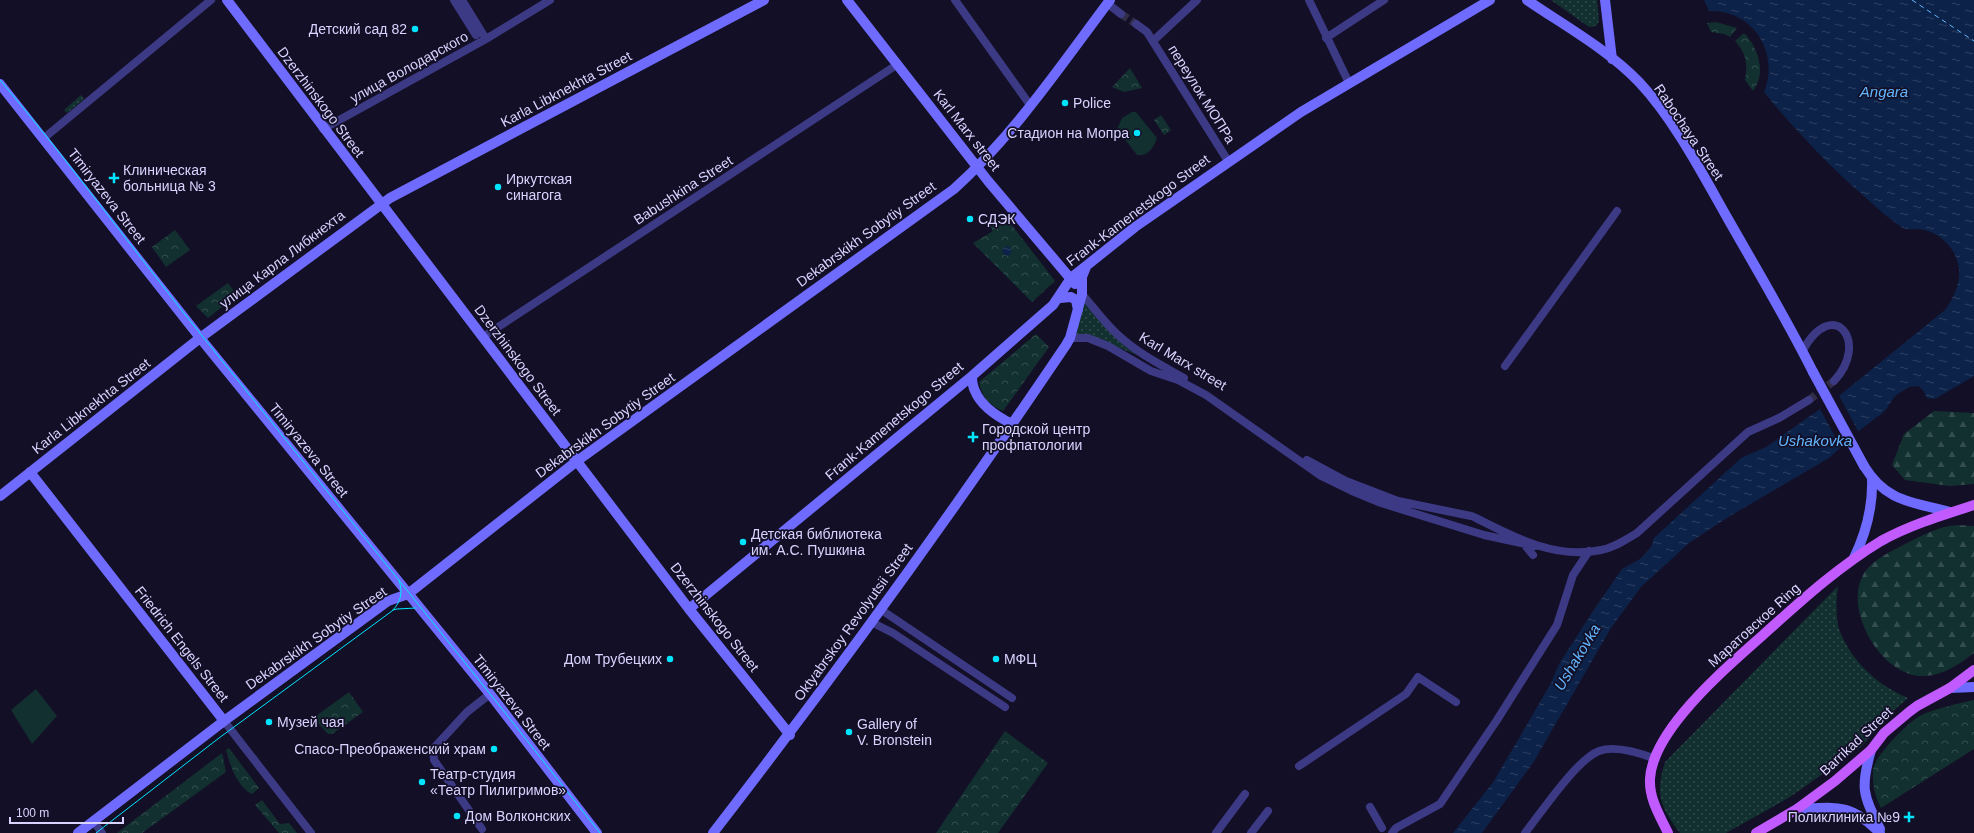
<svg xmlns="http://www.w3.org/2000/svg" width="1974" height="833" font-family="Helvetica,sans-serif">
  <defs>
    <pattern id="grass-dots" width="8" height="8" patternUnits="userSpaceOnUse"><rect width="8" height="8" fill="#12302f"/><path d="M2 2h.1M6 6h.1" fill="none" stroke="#344d4e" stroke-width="1.8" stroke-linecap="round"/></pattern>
    <pattern id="forest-firs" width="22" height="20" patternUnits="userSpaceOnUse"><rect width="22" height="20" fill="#12302f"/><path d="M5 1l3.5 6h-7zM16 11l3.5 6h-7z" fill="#344d4e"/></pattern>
    <pattern id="park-crowns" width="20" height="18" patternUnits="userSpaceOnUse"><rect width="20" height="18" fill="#12302f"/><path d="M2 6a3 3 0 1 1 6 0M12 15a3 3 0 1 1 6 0" fill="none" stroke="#344d4e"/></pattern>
    <pattern id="water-ripples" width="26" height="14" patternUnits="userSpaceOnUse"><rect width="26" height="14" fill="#0c2248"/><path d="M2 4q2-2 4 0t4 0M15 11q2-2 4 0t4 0" fill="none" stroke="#2f4163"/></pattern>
  </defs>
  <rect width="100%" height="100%" fill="#130f26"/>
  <path fill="url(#grass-dots)" d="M1551 0H1597L1599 21 1596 26 1589 27Z
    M81 95 84 99 67 113 64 110Z
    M1084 301 1137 355 1089 336H1074Z
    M1838 586C1836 596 1836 619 1839 629 1851 661 1877 685 1908 698L1892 712 1862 746 1790 797 1726 833H1680C1660 807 1655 794 1665 762Z"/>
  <path fill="url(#forest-firs)" d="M1934 411 1974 413V484L1950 486 1905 480 1892 465 1904 434Z
    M1958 525 1974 526V653C1960 664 1944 675 1925 676 1883 679 1843 611 1863 575 1871 560 1892 551 1907 543 1923 535 1939 526 1958 525Z"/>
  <path fill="url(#park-crowns)" d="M1716 22 1737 28 1730 37 1724 34 1711 32 1707 23Z
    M1744 33C1758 47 1767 73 1753 91L1745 80C1748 64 1746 53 1735 41Z
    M1130 68 1142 88 1124 92 1112 87Z
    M1161 115 1171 130 1164 135 1154 120Z
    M1004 215 1055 281 1032 302 973 243 993 231 989 225Z
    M175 230 190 250 166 267 152 247Z
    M228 283 237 295 208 318 196 306Z
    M1036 334 1049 347 1003 411C989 405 982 397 979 382Z
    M349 692 363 712 332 734H328L316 721V716Z
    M1974 700V749L1881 808C1875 796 1872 784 1873 770 1875 755 1906 725 1918 717 1929 710 1960 703 1974 700Z
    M1005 731 1048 763 998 833H936Z
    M229 748 259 788 252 794C237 787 230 765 226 750Z
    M222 753 226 772 142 833H117Z
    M262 800 280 824 289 823 297 833H279L255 805Z"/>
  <path fill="#12302f" d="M1132 112H1136L1157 138C1154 147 1148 157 1137 155L1117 129 1122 118Z
    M36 689 57 716 32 744 11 710Z"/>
  <path fill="url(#water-ripples)" d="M1704 0H1974V376L1935 399 1927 398 1923 390 1918 386 1909 387 1895 396 1885 411 1860 430 1829 458 1730 516 1689 543 1641 587 1611 628 1533 763 1482 833H1453L1494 781 1551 683 1559 664 1595 608 1622 569 1640 559 1651 547 1654 538 1741 458 1766 447 1840 395 1945 310C1957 293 1965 273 1954 253 1947 240 1933 230 1918 229 1913 229 1907 230 1903 228 1890 220 1877 208 1865 197 1828 165 1795 130 1764 92 1780 53 1753 9 1709 11Z
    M1002.5 251a4.5 4.5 0 1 1 9 0a4.5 4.5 0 1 1-9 0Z"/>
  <path fill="#130f26" d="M1838 394 1859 433 1842 449 1819 407Z"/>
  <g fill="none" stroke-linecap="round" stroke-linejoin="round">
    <path stroke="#62b6ff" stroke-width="1" stroke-dasharray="5 4" stroke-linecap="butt" d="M1912 0 1974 41"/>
    <path stroke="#312d47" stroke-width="8" stroke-dasharray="8 4" stroke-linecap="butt" d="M1121 14 1136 24
      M1809 400 1834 381"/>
    <path stroke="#3d3a85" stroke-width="8" d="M454 0 476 35
      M462 0 486 39
      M955 0 1030 105
      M1309 0 1349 83
      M1108 4 1121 14
      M1136 24 1147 32 1228 161
      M1326 38 1384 0
      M1153 41 1197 0
      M323 129 486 39 550 0
      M44 138 211 0
      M1082 294C1094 308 1104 322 1117 334 1137 353 1161 365 1184 378
      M483 337 898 64
      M1070 338H1088L1108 346 1151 371 1178 380 1206 395 1321 476 1352 491 1381 503 1484 535 1535 546
      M1803 350C1834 295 1870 343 1834 381
      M1505 366 1617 211
      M1307 460 1346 481 1398 501 1471 516
      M1474 517C1513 537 1556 560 1601 550 1614 548 1625 540 1637 533L1748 432 1779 418 1809 400
      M1523 543 1533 555
      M880 609 1012 698
      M871 622 893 633 1005 707
      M224 721 311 833
      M1299 766 1406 694 1418 677 1456 702
      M1370 807 1382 828
      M94 822 102 833
      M482 829 434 760 433 749 467 712 490 694
      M1216 833 1245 794
      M1251 833 1268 811
      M1392 833 1396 828 1440 804 1497 720 1557 625 1573 575 1589 551
      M1525 833C1541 813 1576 760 1599 751 1615 745 1640 753 1656 759"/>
    <path stroke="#6f6bff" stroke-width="10" d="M227 0 689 609 790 735
      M847 0 988 181 1075 284
      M1527 0C1565 26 1607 49 1639 82 1674 119 1703 175 1728 219 1757 270 1787 320 1813 372
      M1605 0 1612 59
      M0 84 205 344 490 694 597 833
      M1060 298 1071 297 1076 300 1078 310
      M972 376C972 380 973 387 975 391 981 406 998 417 1012 424
      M1864 466C1886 502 1912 502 1950 512
      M30 472 224 721
      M0 496 200 338 390 198 764 0
      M1854 558C1866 533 1873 507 1872 479
      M689 609 972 376 1053 305 1071 278 1135 227 1301 112 1490 0
      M1950 688 1974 687
      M1871 750C1860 789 1863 794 1880 829
      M1797 809C1837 807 1850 803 1880 833
      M78 833 224 721 388 601 408 594 577 461 954 189C1015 134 1061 65 1110 0
      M713 833C836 674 954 511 1066 345L1070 338 1082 294V277L1086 267"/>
    <path stroke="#c25bff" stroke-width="10" d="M1668 833C1660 816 1649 799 1650 779 1651 756 1669 730 1683 713 1707 684 1736 659 1763 635 1801 601 1838 567 1881 541 1910 525 1943 515 1974 505
      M1756 833 1797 809 1835 781 1871 750 1884 733 1909 712 1917 706 1950 688 1974 670"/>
    <path stroke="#00e5ff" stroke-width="1" d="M0 80C72 165 137 255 207 342 338 505 471 668 600 833
      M393 610 397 609 416 608
      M96 833 219 738 392 611C401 602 403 593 399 580"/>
    <path stroke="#6f6bff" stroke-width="10" d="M1813 372 1864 466"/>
  </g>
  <g fill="#00e5ff" stroke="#130f26" stroke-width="1.5">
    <circle cx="415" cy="29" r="4"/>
    <circle cx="1065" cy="103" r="4"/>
    <circle cx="1137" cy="133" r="4"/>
    <path d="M112 172h4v4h4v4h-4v4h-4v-4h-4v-4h4z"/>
    <circle cx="498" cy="187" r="4"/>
    <circle cx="970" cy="219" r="4"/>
    <path d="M971 431h4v4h4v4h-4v4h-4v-4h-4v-4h4z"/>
    <circle cx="743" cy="542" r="4"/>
    <circle cx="670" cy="659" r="4"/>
    <circle cx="996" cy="659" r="4"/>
    <circle cx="269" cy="722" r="4"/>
    <circle cx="849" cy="732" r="4"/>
    <circle cx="494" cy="749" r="4"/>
    <circle cx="422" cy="782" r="4"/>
    <circle cx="457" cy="816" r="4"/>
    <path d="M1907 811h4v4h4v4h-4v4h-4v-4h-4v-4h4z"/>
  </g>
  <g text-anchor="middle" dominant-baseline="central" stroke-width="3.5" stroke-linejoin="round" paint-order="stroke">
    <g font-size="14" fill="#d9d4ff" stroke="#130f26" text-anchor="start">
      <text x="407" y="29" text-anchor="end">Детский сад 82</text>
      <text x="1073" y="103">Police</text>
      <text x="1129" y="133" text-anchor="end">Стадион на Мопра</text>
      <text x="123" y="170">Клиническая<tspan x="123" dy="16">больница № 3</tspan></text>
      <text x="506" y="179">Иркутская<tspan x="506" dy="16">синагога</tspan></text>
      <text x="978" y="219">СДЭК</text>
      <text x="982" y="429">Городской центр<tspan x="982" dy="16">профпатологии</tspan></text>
      <text x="751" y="534">Детская библиотека<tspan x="751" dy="16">им. А.С. Пушкина</tspan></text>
      <text x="662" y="659" text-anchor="end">Дом Трубецких</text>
      <text x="1004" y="659">МФЦ</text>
      <text x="277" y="722">Музей чая</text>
      <text x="857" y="724">Gallery of<tspan x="857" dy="16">V. Bronstein</tspan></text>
      <text x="486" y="749" text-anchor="end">Спасо-Преображенский храм</text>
      <text x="430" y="774">Театр-студия<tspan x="430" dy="16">«Театр Пилигримов»</tspan></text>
      <text x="465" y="816">Дом Волконских</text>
      <text x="1900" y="817" text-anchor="end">Поликлиника №9</text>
    </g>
    <g font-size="14" fill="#d9d4ff" stroke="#130f26">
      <text transform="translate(409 67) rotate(-29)">улица Володарского</text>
      <text transform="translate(566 89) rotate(-28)">Karla Libknekhta Street</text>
      <text transform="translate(1202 94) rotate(58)">переулок МОПРа</text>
      <text transform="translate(321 102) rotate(53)">Dzerzhinskogo Street</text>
      <text transform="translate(967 130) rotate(52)">Karl Marx street</text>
      <text transform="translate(1689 132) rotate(56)">Rabochaya Street</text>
      <text transform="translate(683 190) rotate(-33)">Babushkina Street</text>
      <text transform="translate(107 196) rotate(52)">Timiryazeva Street</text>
      <text transform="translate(1138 210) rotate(-37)">Frank-Kamenetskogo Street</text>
      <text transform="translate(866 234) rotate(-36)">Dekabrskikh Sobytiy Street</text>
      <text transform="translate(282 259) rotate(-37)">улица Карла Либкнехта</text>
      <text transform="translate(518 360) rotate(53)">Dzerzhinskogo Street</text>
      <text transform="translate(1183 361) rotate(31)">Karl Marx street</text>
      <text transform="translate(91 406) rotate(-38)">Karla Libknekhta Street</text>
      <text transform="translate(894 421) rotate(-40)">Frank-Kamenetskogo Street</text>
      <text transform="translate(605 425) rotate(-36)">Dekabrskikh Sobytiy Street</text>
      <text transform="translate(309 450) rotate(51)">Timiryazeva Street</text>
      <text transform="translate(715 617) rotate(52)">Dzerzhinskogo Street</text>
      <text transform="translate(853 622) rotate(-54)">Oktyabrskoy Revolyutsii Street</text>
      <text transform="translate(1754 625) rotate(-42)">Маратовское Ring</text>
      <text transform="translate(316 638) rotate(-35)">Dekabrskikh Sobytiy Street</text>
      <text transform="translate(182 644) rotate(52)">Friedrich Engels Street</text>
      <text transform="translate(512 702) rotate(52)">Timiryazeva Street</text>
      <text transform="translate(1856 741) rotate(-43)">Barrikad Street</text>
    </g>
    <g font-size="15" font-style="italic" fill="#62b6ff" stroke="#130f26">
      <text x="1884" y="91">Angara</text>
      <text x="1815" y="440">Ushakovka</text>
      <text transform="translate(1577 657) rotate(-59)">Ushakovka</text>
    </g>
  </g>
  <path d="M10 817v6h113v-6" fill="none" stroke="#d9d4ff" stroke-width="2"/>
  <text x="16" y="817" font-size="12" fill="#d9d4ff" stroke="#130f26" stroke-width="3" paint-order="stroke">100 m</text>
</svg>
